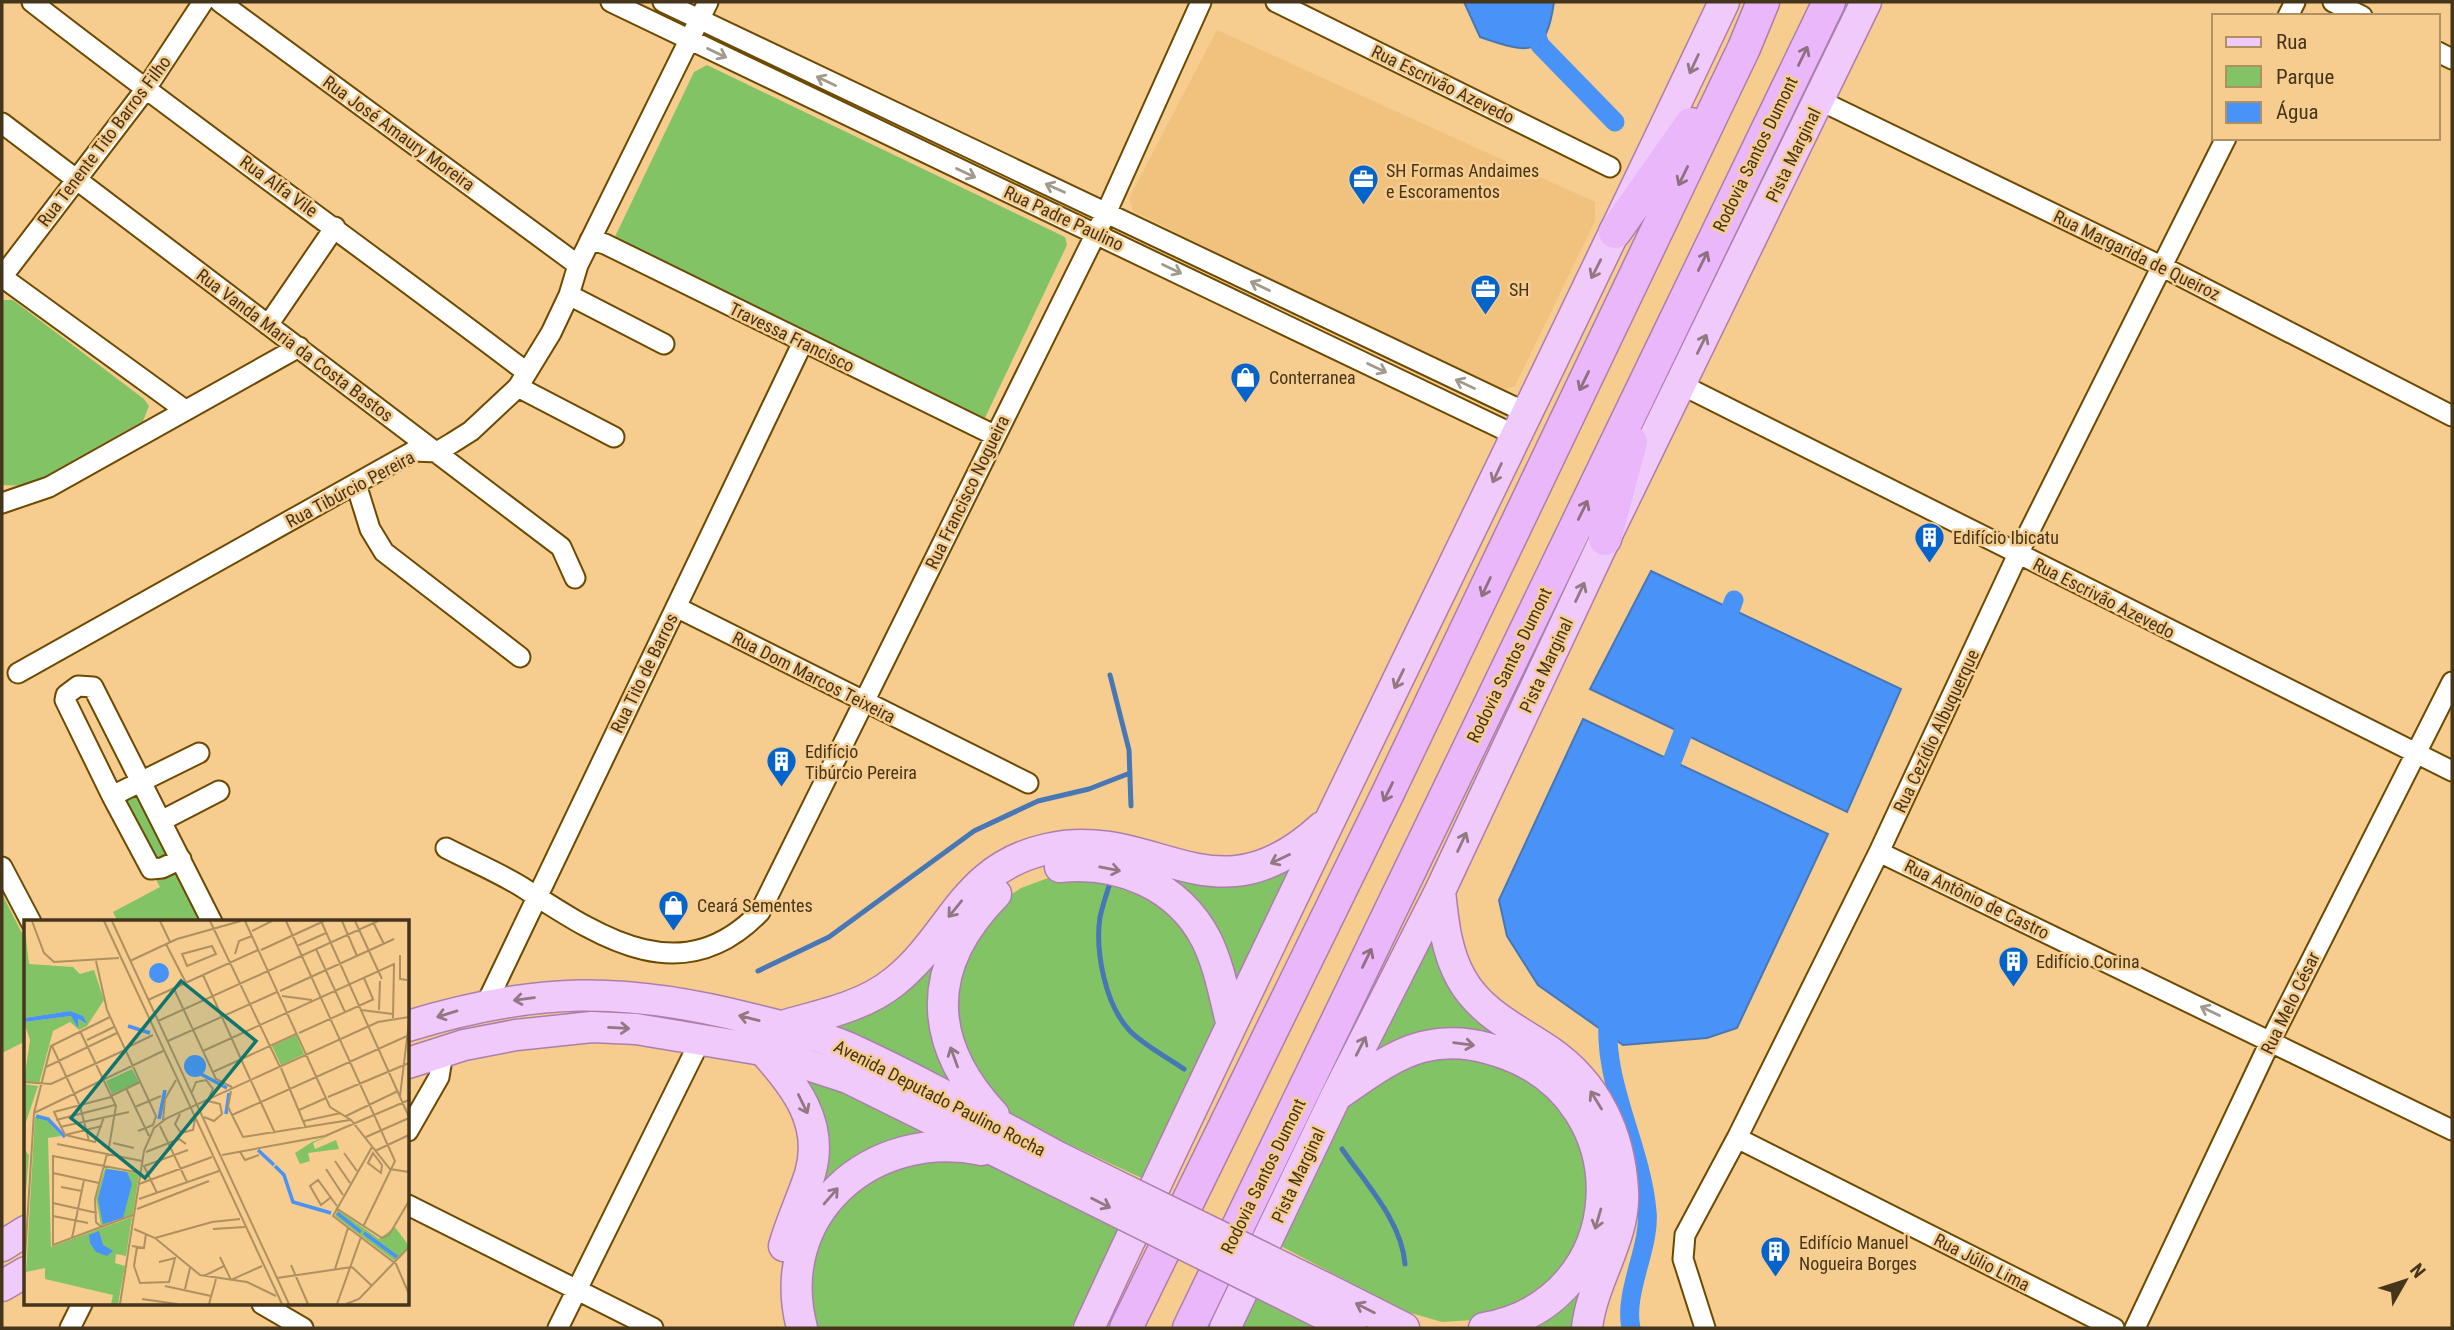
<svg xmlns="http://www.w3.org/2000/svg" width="2454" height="1330" font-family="'Roboto Condensed',sans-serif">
  <rect width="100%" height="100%" fill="#f6cc8f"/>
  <path fill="#f0c27d" d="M1217 30 1595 202V221L1515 386 1498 391 1133 211 1129 198Z"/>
  <path fill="#82c465" d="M707 65 1065 237 1067 245 983 422 612 243 694 72Z
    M2 300H13L144 399 149 406 143 421 28 486 2 485Z
    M138 791 207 922H118L113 912 160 887 115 803Z
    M1096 850C1120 854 1141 863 1164 871 1219 889 1256 878 1305 850L1230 1002C1230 965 1216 927 1190 901 1063 773 861 930 963 1092L815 1023C854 1013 890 1000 919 970 934 953 943 934 956 916 991 869 1039 851 1096 850Z
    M1062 873 1126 880 1194 933 1216 1017 1205 1060 1148 1181 1019 1121 987 1093 962 1056 954 971 1002 901 1021 888Z
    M2 894 26 941V1041L2 1053Z
    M1437 912C1438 959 1459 1002 1499 1029 1515 1040 1535 1046 1551 1057 1583 1080 1606 1121 1614 1159 1626 1221 1582 1270 1578 1328H1513C1541 1318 1566 1298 1583 1273 1643 1187 1598 1065 1496 1039 1478 1034 1457 1030 1438 1033 1409 1038 1384 1050 1360 1067Z
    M1428 1052 1518 1063 1587 1142 1586 1232 1548 1288 1488 1319 1442 1322 1404 1311 1277 1244 1338 1114 1365 1084Z
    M794 1070 940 1135 850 1164 784 1302 783 1273 787 1254 805 1207Z
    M983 1158 1124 1226 1071 1328H813L810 1255 829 1213 898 1161Z
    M1252 1292 1322 1328H1235Z"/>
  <path fill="#4993f8" stroke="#4877b6" stroke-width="2" d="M1464 2H1554C1546 58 1529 54 1480 37Z
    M1651 571 1901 689 1847 812 1590 689Z
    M1583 719 1828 834 1737 1028 1707 1038 1623 1045 1538 985 1507 936 1499 900Z"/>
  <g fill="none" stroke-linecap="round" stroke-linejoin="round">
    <path stroke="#4877b6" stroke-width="5" d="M1110 675 1129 750 1131 806
      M1111 880C1107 892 1103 904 1100 917 1095 951 1105 1005 1130 1031 1145 1046 1167 1057 1184 1069
      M758 971 829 937 974 831 1038 801 1089 789 1130 773
      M1342 1149C1366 1184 1402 1222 1405 1264"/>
    <path stroke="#4993f8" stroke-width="19" d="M1525 2 1540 45 1615 122
      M1722 632 1734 600
      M1663 785 1692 709
      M1609 1010C1600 1080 1641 1143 1647 1211 1651 1246 1623 1293 1631 1328"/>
    <defs>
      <path id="minor" d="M32 2C194 128 362 247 525 371
        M220 2 578 265
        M611 2 1515 435
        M663 2 1527 413
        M1276 2 1610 167
        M2333 2 2362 16
        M2288 16 2295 2
        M2438 52 2452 59
        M1819 100 2161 266 2452 416
        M2 123 561 547 575 578
        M590 240 605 244 994 435
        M2 277 145 90 203 2
        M2 277 185 410
        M569 295 664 344
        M268 325 335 227
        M1682 385 2452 771
        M518 387 614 437
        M356 484 370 529 384 552 520 657
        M2 503 49 487 299 347
        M676 607 1028 783
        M18 673 414 451 437 452 452 443 471 431 518 387 551 333 569 295 578 265 708 2
        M199 753 112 796 65 700 66 695 78 686 93 687C133 766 173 844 212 922
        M112 796 151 869 162 868 181 859
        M161 821 219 791
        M446 848C471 861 498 872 522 887 598 936 681 994 760 912L1107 211 1201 2
        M1879 852 2452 1130
        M2 867 31 922
        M486 1004 803 342
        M408 1131 439 1077 441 1065 432 1053
        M1737 1138 2114 1328
        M408 1205 653 1328
        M262 1304 303 1328
        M70 1328 82 1304
        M558 1328 700 1041
        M1705 1328 1683 1259 1685 1235 1737 1138 1879 852 2018 554 2226 138
        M2135 1328 2271 1040 2452 682"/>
      <path id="primary" d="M1060 867C1119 861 1178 885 1206 939 1219 965 1224 994 1231 1022
        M1440 891C1443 920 1446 951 1461 978 1480 1013 1518 1030 1549 1051 1597 1084 1620 1134 1623 1191 1626 1238 1592 1281 1587 1328
        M408 1026C535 987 624 986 752 1019 784 1027 819 1035 849 1048 919 1080 988 1119 1056 1156
        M782 1026C820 1015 863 1007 894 982 953 935 962 868 1047 849 1156 824 1213 927 1322 827
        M763 1050C795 1086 825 1123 810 1174 802 1199 791 1221 784 1246
        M408 1063 464 1045 516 1035 592 1027 636 1029 762 1050 848 1078 1040 1173
        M1339 1094C1365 1076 1392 1055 1422 1047 1450 1040 1473 1043 1500 1052 1643 1099 1633 1302 1484 1328
        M994 1115C926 1042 925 966 996 894
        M2 1246 26 1231
        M2 1286 26 1272
        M1325 1288 1404 1328
        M1317 1311 1351 1328
        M802 1328C772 1214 872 1127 982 1150
        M1089 1328C1295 883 1515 445 1724 2
        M1225 1328 1336 1096 1440 891 1605 539 1866 2"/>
      <path id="trunk" d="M1615 232 1691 124
        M1605 539 1631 442
        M1126 1328 1387 795 1744 48 1763 2
        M1189 1328 1829 2"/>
    </defs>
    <use href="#minor" stroke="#6d4a00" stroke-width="23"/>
    <use href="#primary" stroke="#ac7fab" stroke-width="33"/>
    <use href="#trunk" stroke="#ac7fab" stroke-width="35"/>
    <use href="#minor" stroke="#fff" stroke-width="19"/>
    <use href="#primary" stroke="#efcafb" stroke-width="30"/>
    <use href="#trunk" stroke="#eab8fa" stroke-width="32"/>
    <defs>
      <path id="primary-bridge" d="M1056 1156 1325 1288
        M1040 1173 1317 1311"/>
    </defs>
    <use href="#primary-bridge" stroke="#ac7fab" stroke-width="33" stroke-linecap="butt"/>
    <use href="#primary-bridge" stroke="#efcafb" stroke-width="30"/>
  </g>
  <defs><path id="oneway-shaft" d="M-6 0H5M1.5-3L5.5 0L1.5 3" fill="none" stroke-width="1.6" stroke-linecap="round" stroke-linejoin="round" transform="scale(1.75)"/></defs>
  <g stroke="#a29a8d">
    <use href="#oneway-shaft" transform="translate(717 53) rotate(26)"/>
    <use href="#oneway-shaft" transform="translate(826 81) rotate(-154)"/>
    <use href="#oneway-shaft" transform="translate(966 173) rotate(25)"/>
    <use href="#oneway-shaft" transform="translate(1055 188) rotate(-156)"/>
    <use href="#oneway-shaft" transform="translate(1172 269) rotate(26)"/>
    <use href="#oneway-shaft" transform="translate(1260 286) rotate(-154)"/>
    <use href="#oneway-shaft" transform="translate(1377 368) rotate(26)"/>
    <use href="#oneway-shaft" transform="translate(1465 384) rotate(-155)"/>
    <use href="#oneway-shaft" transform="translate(2210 1011) rotate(-154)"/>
  </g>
  <g stroke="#8f707f">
    <use href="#oneway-shaft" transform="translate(1803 56) rotate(-64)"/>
    <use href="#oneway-shaft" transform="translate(1683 176) rotate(116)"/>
    <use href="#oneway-shaft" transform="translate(1703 261) rotate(-64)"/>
    <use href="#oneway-shaft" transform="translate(1584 381) rotate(116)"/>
    <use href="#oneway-shaft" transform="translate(1583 510) rotate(-64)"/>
    <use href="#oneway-shaft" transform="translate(1486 587) rotate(115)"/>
    <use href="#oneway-shaft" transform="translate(1388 792) rotate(116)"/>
    <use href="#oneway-shaft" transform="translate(1367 958) rotate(-64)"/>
  </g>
  <g stroke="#927880">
    <use href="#oneway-shaft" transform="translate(1694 64) rotate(115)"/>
    <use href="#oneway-shaft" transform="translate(1596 269) rotate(117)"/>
    <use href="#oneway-shaft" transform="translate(1702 344) rotate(-64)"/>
    <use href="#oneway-shaft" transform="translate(1497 473) rotate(115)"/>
    <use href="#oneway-shaft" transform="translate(1580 592) rotate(-65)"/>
    <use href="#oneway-shaft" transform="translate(1399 679) rotate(116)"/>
    <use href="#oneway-shaft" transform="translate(1462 842) rotate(-65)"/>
    <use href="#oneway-shaft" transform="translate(1280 859) rotate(155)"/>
    <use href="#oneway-shaft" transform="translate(1110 869) rotate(11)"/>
    <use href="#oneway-shaft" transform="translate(955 909) rotate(129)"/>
    <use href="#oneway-shaft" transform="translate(524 999) rotate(173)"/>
    <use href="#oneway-shaft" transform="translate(447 1014) rotate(163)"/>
    <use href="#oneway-shaft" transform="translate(749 1018) rotate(-166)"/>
    <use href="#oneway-shaft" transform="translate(619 1028) rotate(3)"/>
    <use href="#oneway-shaft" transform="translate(1464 1044) rotate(8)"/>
    <use href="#oneway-shaft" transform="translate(1361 1046) rotate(-63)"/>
    <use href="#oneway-shaft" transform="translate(954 1057) rotate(-110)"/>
    <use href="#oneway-shaft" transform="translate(1596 1100) rotate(-122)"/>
    <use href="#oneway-shaft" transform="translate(803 1104) rotate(64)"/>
    <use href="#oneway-shaft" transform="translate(831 1196) rotate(-49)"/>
    <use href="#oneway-shaft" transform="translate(1101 1203) rotate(27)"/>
    <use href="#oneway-shaft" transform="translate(1598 1219) rotate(106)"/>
    <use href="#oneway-shaft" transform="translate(1365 1308) rotate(-153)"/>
  </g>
  <defs>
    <symbol id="office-pin" viewBox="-11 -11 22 30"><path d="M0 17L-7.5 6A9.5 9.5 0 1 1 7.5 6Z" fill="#0563cc" stroke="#f6cc8f"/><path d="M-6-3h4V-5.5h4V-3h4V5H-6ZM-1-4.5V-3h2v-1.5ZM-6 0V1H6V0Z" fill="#fff"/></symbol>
    <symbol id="shop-pin" viewBox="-11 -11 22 30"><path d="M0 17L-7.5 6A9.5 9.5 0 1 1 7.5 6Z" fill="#0563cc" stroke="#f6cc8f"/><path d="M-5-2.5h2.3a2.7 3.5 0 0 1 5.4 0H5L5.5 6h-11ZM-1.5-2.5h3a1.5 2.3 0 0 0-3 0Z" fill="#fff"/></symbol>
    <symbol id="building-pin" viewBox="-11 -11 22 30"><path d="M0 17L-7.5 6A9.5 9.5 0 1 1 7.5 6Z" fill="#0563cc" stroke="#f6cc8f"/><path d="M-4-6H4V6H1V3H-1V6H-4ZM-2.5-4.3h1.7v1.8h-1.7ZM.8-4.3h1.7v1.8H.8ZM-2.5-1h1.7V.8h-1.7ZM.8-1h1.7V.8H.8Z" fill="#fff"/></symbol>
  </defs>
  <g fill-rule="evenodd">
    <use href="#office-pin" x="1346" y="162" width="35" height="47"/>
    <use href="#office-pin" x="1468" y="272" width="35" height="47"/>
    <use href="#shop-pin" x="1228" y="360" width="35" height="47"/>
    <use href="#building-pin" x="1912" y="520" width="35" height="47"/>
    <use href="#building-pin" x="764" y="744" width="35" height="47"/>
    <use href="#shop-pin" x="656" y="888" width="35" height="47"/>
    <use href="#building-pin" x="1996" y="944" width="35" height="47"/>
    <use href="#building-pin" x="1758" y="1234" width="35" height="47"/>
  </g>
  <g text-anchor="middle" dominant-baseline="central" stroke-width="5" stroke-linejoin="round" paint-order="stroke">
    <g font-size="18" fill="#45351b" stroke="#f6cc8f">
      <text transform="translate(1443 84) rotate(26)">Rua Escrivão Azevedo</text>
      <text transform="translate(399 133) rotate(36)">Rua José Amaury Moreira</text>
      <text transform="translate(104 141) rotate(-53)">Rua Tenente Tito Barros Filho</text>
      <text transform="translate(1755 154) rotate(-64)">Rodovia Santos Dumont</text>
      <text transform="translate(1793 155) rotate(-64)">Pista Marginal</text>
      <text transform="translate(279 186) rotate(36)">Rua Alfa Vile</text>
      <text transform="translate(1064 218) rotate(25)">Rua Padre Paulino</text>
      <text transform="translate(2137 255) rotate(26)">Rua Margarida de Queiroz</text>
      <text transform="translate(792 337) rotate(26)">Travessa Francisco</text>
      <text transform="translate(295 345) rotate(37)">Rua Vanda Maria da Costa Bastos</text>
      <text transform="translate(350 489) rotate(-28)">Rua Tibúrcio Pereira</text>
      <text transform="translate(967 492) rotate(-64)">Rua Francisco Nogueira</text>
      <text transform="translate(2104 598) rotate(27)">Rua Escrivão Azevedo</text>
      <text transform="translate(1509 665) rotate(-64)">Rodovia Santos Dumont</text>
      <text transform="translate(1546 665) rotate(-65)">Pista Marginal</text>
      <text transform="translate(644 673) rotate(-64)">Rua Tito de Barros</text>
      <text transform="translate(814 677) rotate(27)">Rua Dom Marcos Teixeira</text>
      <text transform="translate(1936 731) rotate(-65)">Rua Cezídio Albuquerque</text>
      <text transform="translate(1977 899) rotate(26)">Rua Antônio de Castro</text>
      <text transform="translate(2290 1003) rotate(-64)">Rua Melo César</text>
      <text transform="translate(940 1098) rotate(27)">Avenida Deputado Paulino Rocha</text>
      <text transform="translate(1298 1175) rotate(-65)">Pista Marginal</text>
      <text transform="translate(1263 1176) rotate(-64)">Rodovia Santos Dumont</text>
      <text transform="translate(1982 1262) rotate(27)">Rua Júlio Lima</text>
    </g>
    <g font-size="18" fill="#45351b" stroke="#f6cc8f" text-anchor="start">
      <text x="1386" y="170">SH Formas Andaimes<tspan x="1386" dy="21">e Escoramentos</tspan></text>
      <text x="1509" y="289">SH</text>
      <text x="1269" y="377">Conterranea</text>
      <text x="1953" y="537">Edifício Ibicatu</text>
      <text x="805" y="751">Edifício<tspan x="805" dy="21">Tibúrcio Pereira</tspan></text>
      <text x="697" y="905">Ceará Sementes</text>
      <text x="2036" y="961">Edifício Corina</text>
      <text x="1799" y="1242">Edifício Manuel<tspan x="1799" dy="21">Nogueira Borges</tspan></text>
    </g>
  </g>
  <g transform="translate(24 920)">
    <rect width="385" height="385" fill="#f6cc8f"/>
    <path d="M0 1 5 44 49 47 56 54 70 50 80 80 63 106 55 110 46 102 29 111 15 164 0 161 6 120 0 102 47 96 63 104 46 91 0 98ZM272 115 280 134 257 145 248 126ZM108 149 115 162 88 174 82 161ZM0 164 14 166 2 202 1 230 5 235 0 294ZM11 197 23 200 37 216 24 218 27 327 108 297 102 336 92 334 91 343 101 346 94 384H87L89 375 21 359V348L2 352ZM309 214 289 223 291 229 312 220 315 229 284 233 286 241 276 244 271 233 288 222ZM81 248 115 254 109 294 77 306 72 278ZM314 290 355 319 371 307 385 326 371 341 311 296Z" fill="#82c465"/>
    <path d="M125 53a10 10 0 1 1 20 0a10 10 0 1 1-20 0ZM46 91 59 96 63 104 54 99V108L47 96 0 102V98ZM160 146a11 11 0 1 1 22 0a11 11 0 1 1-22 0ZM82 249 103 252 108 264 99 298 79 304 74 279ZM75 311 79 325 89 331 83 336 72 332 66 323 65 315Z" fill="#4993f8"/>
    <path fill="none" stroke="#4993f8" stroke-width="3.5" d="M104 106 126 113M175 153 203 168M202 194 205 173M12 196 24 199 41 217M135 199 141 170M234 230 250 245M251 246 260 255 269 282 307 293M313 293 337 312M340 313 373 337"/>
    <path fill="none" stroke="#af9061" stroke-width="2" d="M8 1 20 33 30 42 95 38M80 1 258 384M88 1 265 384M136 1 146 22M186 1 256 147M221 1 306 187 327 200 366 249 385 252M262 1 371 241 339 307M297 1 385 197M318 1 333 36M331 1 358 59M349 2 360 24M228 11 248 1M142 24 162 63M188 26 192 34 163 46 158 34ZM273 26 302 13M292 29 321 92M237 30 300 1M211 34 215 21 228 16M376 35V59L383 60M72 41 83 90 132 196 129 205 114 211M106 41 153 19 217 1M179 55 226 159M340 58 349 79M150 69 192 159 208 167M256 71 370 19M258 76 288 80M124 80 234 30M337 90 369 94M355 90 356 61M134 101 354 1M56 111 92 186 85 227M275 113 350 79M63 120 90 107M144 121 253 72M28 126 56 186 65 221M100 129 129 115M179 131 370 44 369 98M22 147 93 113M257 148 282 208M189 152 272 114M227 161 251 213M0 162 27 164 101 130M102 168 125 216M207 171 204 187 219 217 326 200M168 172 172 162 182 160 189 169 185 178M87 176 116 162M376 176 385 102M304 177 385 143M111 187 137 176M275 190 302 178M10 193 139 131M156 194 151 204 157 213 169 210 171 199M208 195 383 116M322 196 374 171M80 197 71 222 41 215 30 192 87 177M180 197 190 201 198 194 196 184 184 181M32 200 91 185M139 200 141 179 152 160M280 201 317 193M136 206 163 262M36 207 105 192M41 215 78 206M342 217 385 198M89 223 110 228M33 224 118 241M348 227 309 296 372 344 385 374M351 231 385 215M122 232 155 219 162 224M216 232 221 240 235 235M320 233 333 251M349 233 358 245 357 253 344 243ZM198 235 301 216 385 180M311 241 326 263M302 249 319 275M29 253 75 263M115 264 188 237M37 267 58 271M133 273 120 246 164 230M306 278 297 285 286 266 294 260 313 286M115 279 195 251M29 283 73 293M312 288 358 318 365 315 385 281M113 289 185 261M109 295 29 325V236L116 253M29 296 64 303M77 307 72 302 71 279 83 234M110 309 131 318 176 355 223 362 252 376M189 309 221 307M48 318 60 260M131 318 188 302 216 299M108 326 120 328 122 314M113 327 110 346 116 363 145 362 151 338 135 342M196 337 207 360 238 346M267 345 284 384M328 347 348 366M311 349 324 308M0 353 10 193 27 126 86 97M180 356 200 346M253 358 328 347M141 366 187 376M161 369 166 348M118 379 153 384M96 384 120 231 130 208 143 198 354 102 385 97M185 384 192 359M313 384 337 317M322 384 335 379 385 327"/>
    <path fill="#0f766e" fill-opacity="0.15" stroke="#0f766e" stroke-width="3.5" d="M157 61 232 121 121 258 47 198Z"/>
    <rect width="385" height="385" fill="none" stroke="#45351b" stroke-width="3.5"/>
  </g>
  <rect width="2454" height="1330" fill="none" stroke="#45351b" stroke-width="7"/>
  <rect x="2212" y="14" width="228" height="126" fill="#f6cc8f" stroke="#af9061" stroke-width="2"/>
  <rect x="2226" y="37" width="35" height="10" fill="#efcafb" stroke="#af9061" stroke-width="2"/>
  <text x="2276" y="49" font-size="21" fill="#45351b">Rua</text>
  <rect x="2226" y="66" width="35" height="21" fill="#82c465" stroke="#af9061" stroke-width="2"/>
  <text x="2276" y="84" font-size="21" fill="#45351b">Parque</text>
  <rect x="2226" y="102" width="35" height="21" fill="#4993f8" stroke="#af9061" stroke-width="2"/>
  <text x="2276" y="119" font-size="21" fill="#45351b">Água</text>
  <g transform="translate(2405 1281) rotate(51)" stroke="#f6cc8f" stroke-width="5" paint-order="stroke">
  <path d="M0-5L12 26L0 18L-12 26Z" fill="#45351b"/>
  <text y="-10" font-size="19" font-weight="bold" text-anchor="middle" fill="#45351b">N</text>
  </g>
</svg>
